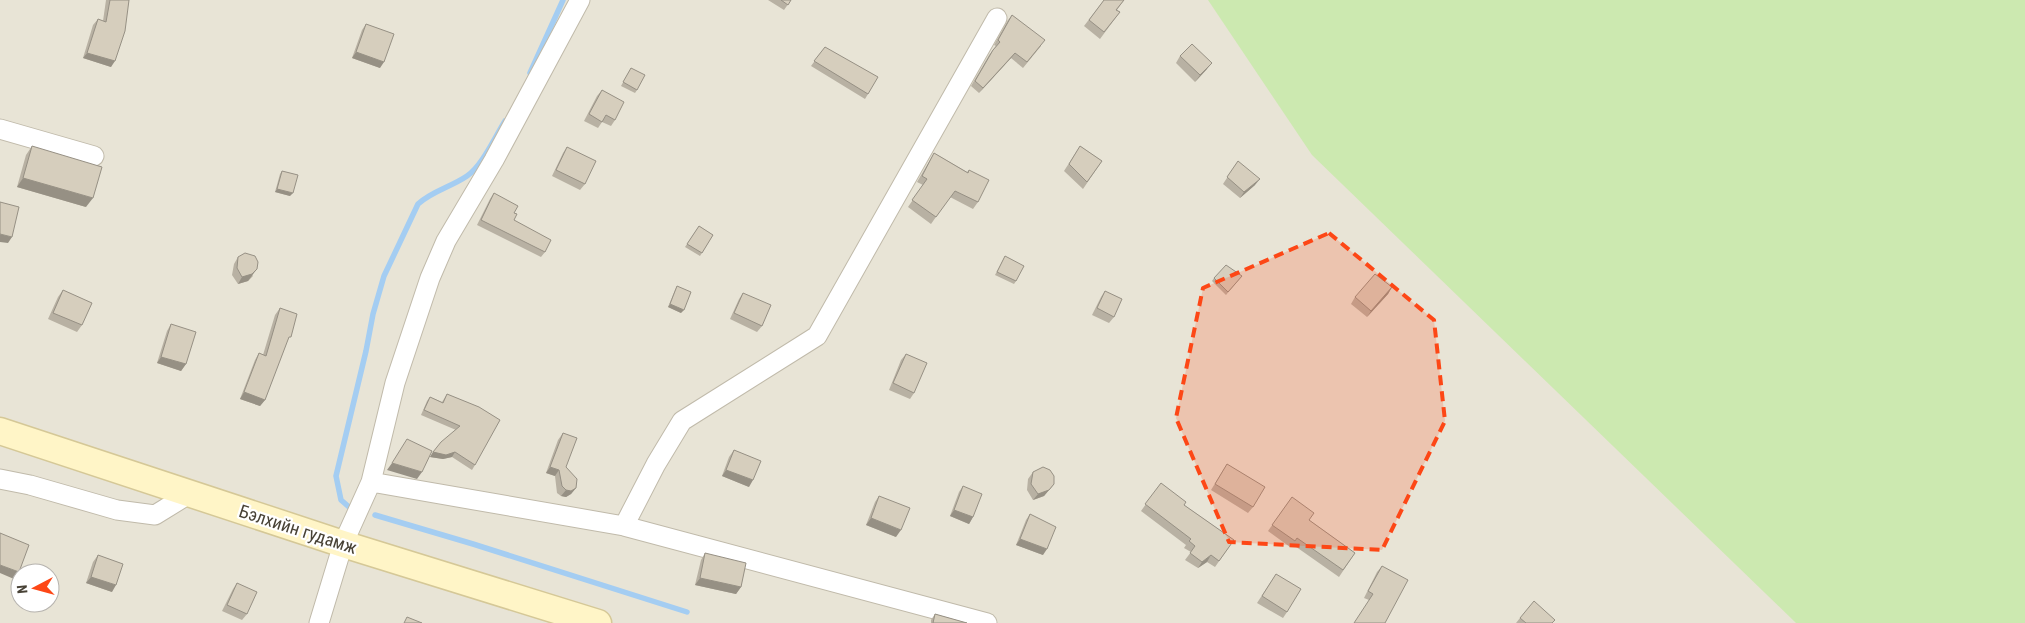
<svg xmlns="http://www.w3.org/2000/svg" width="2025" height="623" font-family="'Roboto Condensed',sans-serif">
  <rect width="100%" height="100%" fill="#f4f1e8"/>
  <path fill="#e8e4d6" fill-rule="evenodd" d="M0 0H1566L2025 623H0ZM20 573H50V603H20Z"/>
  <path fill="#cce9b0" d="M1208 0H2025V623H1796L1312 155Z"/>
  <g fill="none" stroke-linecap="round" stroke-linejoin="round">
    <path stroke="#a4cdf2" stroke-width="5.5" d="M530 73 563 0
      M349 507 341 500 336 476 366 351 373 314 384 276 418 204C432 191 451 187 467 176 482 166 495 137 505 121
      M375 515 473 544 687 612"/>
    <defs>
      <path id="minor" d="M0 129 94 156
        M0 479 30 485 117 510 155 515 189 494
        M371 482 624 526 987 623
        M624 526 656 464 682 421 817 336 997 18
        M319 623 343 544 371 482 395 383 430 278 446 241 494 160 580 0"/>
      <path id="secondary" d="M0 431 343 544 598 623"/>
    </defs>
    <use href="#minor" stroke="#c0baaa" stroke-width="21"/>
    <use href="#secondary" stroke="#d5c897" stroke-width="29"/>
    <use href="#minor" stroke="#fff" stroke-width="19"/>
    <use href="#secondary" stroke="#fff5c7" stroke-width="26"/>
  </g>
  <path fill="#b8b1a3" d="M106 0H129L111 67 83 58 93 25 98 19 103 21Z
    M768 0H791L784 10Z
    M1104 0H1124L1117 10 1120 12 1100 39 1084 26Z
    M1012 15 1041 46 1023 68 1011 58 979 93 971 86 989 55 996 46 994 45 1008 20Z
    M366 24 380 68 352 58 362 30Z
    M825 47 868 94 865 99 811 66Z
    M1180 56 1207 69 1195 82 1176 63Z
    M631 68 637 90 635 93 621 86Z
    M602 90 615 120 611 126 602 122 598 128 584 121 597 96Z
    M32 146 86 207 17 187 26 155Z
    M1080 146 1102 161 1083 189 1064 171Z
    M567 147 585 184 580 190 552 176 563 153Z
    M934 153 967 172 969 170 978 202 973 209 950 197 931 224 908 207 923 185 917 182Z
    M1238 161 1255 185 1240 198 1223 184Z
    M282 171 290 196 275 192 280 174Z
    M494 193 514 213V220L545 252 541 257 477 225 490 199Z
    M699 226 713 235 700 256 685 247Z
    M1005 256 1016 281 1014 284 995 275Z
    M238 257 253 276 248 281 238 284 232 275 234 264Z
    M1242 276 1226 295 1212 281 1214 278Z
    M677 286 681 313 668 307 675 290Z
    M1392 287 1388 294 1367 317 1351 304 1355 297Z
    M63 290 82 325 77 332 48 319 58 297Z
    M1105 291 1114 317 1109 323 1092 315 1101 297Z
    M743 293 762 326 757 332 730 319 739 299Z
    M280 308 286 343 265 400 260 406 240 399 255 360 259 353 263 355 275 315Z
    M171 324 186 364 181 371 157 363 167 331Z
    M906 354 914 393 910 399 889 390 901 360Z
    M447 394 475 465 472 470 452 457 443 459 430 457 433 452 456 430 421 415 427 401 430 397 442 402Z
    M563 433 566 467 576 488 571 494 566 497 561 496 557 493 555 476 546 473 558 440Z
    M734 450 749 487 722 476 729 457Z
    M1227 464 1253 507 1248 513 1211 490Z
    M1033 472 1054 484 1044 496 1033 500 1027 490 1028 479Z
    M1161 483 1184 505 1234 540 1215 567 1207 562 1198 568 1185 560 1191 552 1184 548 1186 545 1141 511Z
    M963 486 973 517 969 524 950 516 959 492Z
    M879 496 896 537 866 525 875 502Z
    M1292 497 1309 520 1355 553 1339 577 1292 544 1290 547 1268 531Z
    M1030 514 1043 555 1016 545 1026 520Z
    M705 553 741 587 736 594 695 585 701 560Z
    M98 555 112 592 86 583 93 562Z
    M1382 566 1385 623 1369 600 1364 598 1377 572Z
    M1276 574 1287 612 1283 618 1257 603Z
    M237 583 247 614 242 620 222 611 233 589Z
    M935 614 967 623H931V620Z
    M1520 618 1553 623H1516Z"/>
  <path fill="#969084" d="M356 52 384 62 380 68 352 58Z
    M87 53 115 61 111 67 83 58Z
    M1015 53 1011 58 979 93 983 88Z
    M1212 63 1207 69 1195 82 1200 75Z
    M23 178 93 198 86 207 17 187Z
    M1260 179 1255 185 1240 198 1244 192Z
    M277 189 293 193 290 196 275 192Z
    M0 234 12 237 8 243 0 242Z
    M257 269 248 281 238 284 242 277Z
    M1392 287 1388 294 1367 317 1371 311Z
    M670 304 684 310 681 313 668 307Z
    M161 357 186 364 181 371 157 363Z
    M244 392 265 400 260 406 240 399Z
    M433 452H455L452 457 443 459 430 457Z
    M392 463 422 472 417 479 387 470Z
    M550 467 559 470 555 476 546 473Z
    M726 470 753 480 749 487 722 476Z
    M1054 484 1044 496 1033 500 1038 494Z
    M576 488 571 494 566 497 561 496 566 490Z
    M954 510 973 517 969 524 950 516Z
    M871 518 901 530 896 537 866 525Z
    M1020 539 1047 549 1043 555 1016 545Z
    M1211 555 1207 562 1198 568 1202 562Z
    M0 565 19 572 14 579 0 573Z
    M91 577 116 585 112 592 86 583Z
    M700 578 741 587 736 594 695 585Z"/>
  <path fill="#d6cebd" stroke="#969084" d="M110 0H129L125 31 115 61 87 53 98 19 106 22Z
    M781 0H791L788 5Z
    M1104 0H1124L1116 10 1120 12 1104 32 1089 20Z
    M1012 15 1045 40 1027 62 1015 53 983 88 975 81 993 50 1000 42 998 40Z
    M366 24 394 34 384 62 356 52Z
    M1192 44 1212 63 1200 75 1180 56Z
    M825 47 878 77 868 94 814 61Z
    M631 68 645 75 637 90 623 82Z
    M602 90 624 102 615 120 606 115 602 122 589 114Z
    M32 146 102 167 93 198 23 178Z
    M1080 146 1102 161 1087 182 1069 164Z
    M567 147 596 161 585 184 556 170Z
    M934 153 968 173 969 170 989 180 978 202 955 191 936 217 912 200 927 179 922 176Z
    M1238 161 1260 179 1244 192 1227 177Z
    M282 171 298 175 293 193 277 189Z
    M494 193 518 206 514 213 517 214 514 220 551 240 545 252 481 220Z
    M0 202 19 207 12 237 0 234Z
    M699 226 713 235 702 253 687 244Z
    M245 253 255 256 258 262 257 269 252 274 242 277 237 268 238 257Z
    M1005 256 1024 266 1016 281 997 272Z
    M1226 265 1242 276 1228 292 1214 278Z
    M1375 274 1392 287 1371 311 1355 297Z
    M677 286 691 292 684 310 670 304Z
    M63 290 92 303 82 325 53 313Z
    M1105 291 1122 299 1114 317 1097 308Z
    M743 293 771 305 762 326 734 313Z
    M280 308 297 314 291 337H289L265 400 244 392 259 353 266 356Z
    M171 324 196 332 186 364 161 357Z
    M906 354 927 363 914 393 893 383Z
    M447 394 479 407 500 420 475 465 455 452 446 455 433 452 441 442 460 426 424 410 430 397 443 403Z
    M563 433 577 438 566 467 577 479 576 488 571 491 566 490 562 486 559 470 550 467Z
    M407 439 432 451 422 472 392 463Z
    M734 450 761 461 753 480 726 470Z
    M1227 464 1265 487 1253 507 1215 484Z
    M1043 467 1050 470 1054 476V484L1049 490 1038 494 1031 484 1033 472Z
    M1161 483 1186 502 1184 505 1234 540 1219 561 1211 555 1202 562 1190 553 1195 546 1189 541 1191 539 1145 504Z
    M963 486 982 494 973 517 954 510Z
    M879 496 910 508 901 530 871 518Z
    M1292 497 1314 513 1309 520 1355 553 1343 570 1297 538 1295 541 1272 525Z
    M1030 514 1056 527 1047 549 1020 539Z
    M0 533 29 545 19 572 0 565Z
    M705 553 746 563 741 587 700 578Z
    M98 555 123 564 116 585 91 577Z
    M1382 566 1408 580 1385 623H1354L1373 594 1368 591Z
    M1276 574 1301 589 1287 612 1262 596Z
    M237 583 257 592 247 614 227 605Z
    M1534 601 1555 620 1552 623H1526L1520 618Z
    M935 614 967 623H933Z
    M407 617 422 623H404Z"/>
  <path fill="#fd4716" fill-opacity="0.2" stroke="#fd4716" stroke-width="4" stroke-dasharray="10 6" stroke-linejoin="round" d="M1329 233 1434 320 1445 421 1382 550 1229 542 1176 418 1203 288Z"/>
  <g text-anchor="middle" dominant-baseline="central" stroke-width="4.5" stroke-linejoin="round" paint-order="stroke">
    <g font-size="18" fill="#484236" stroke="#fff">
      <text transform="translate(298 529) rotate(18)">Бэлхийн гудамж</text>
    </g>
  </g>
  <g transform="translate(35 588) rotate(264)"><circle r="24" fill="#ffffff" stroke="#b6b3af"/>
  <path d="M0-4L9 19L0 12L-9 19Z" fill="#fd4716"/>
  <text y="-8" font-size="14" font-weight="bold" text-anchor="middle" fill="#484236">N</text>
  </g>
</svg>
